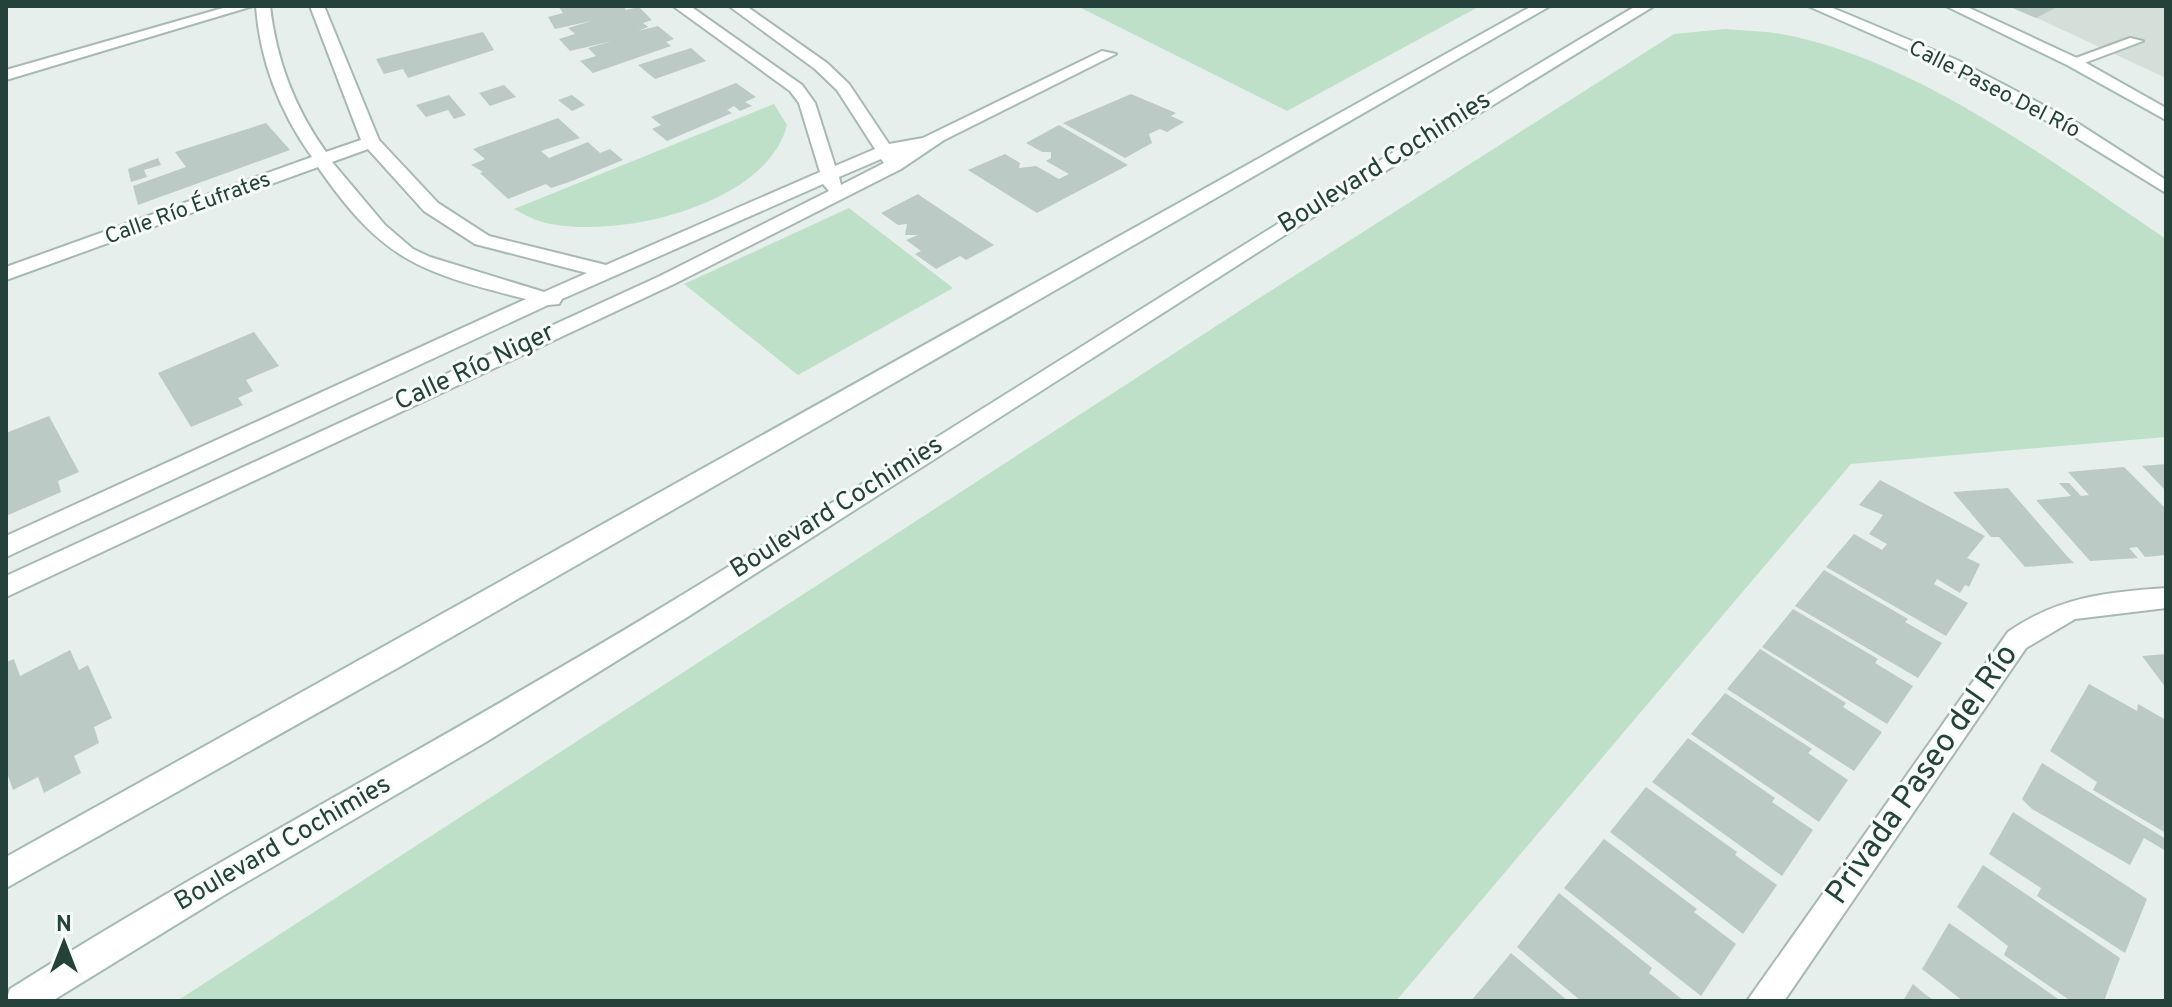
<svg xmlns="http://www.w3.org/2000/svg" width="2172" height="1007" font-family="Overpass,sans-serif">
  <rect width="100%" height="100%" fill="#e6efeb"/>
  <path fill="#d4dfda" d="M2008 6H2166V78L2037 18Z"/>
  <path fill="#bfe0c8" d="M1077 6H1480L1287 111Z
    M1725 29C1747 31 1771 31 1792 36 1924 65 2055 164 2166 239V437L1851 464 1396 1001H177L1264 295 1674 34Z
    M774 104 787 125C767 206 613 241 542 222 532 219 523 214 514 209Z
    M849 208 953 288 798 375 684 284Z"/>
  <path fill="#bbcac4" d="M558 6H623L626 10 639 7 652 20 643 23 648 27 638 31 658 26 674 39 666 42 671 46 593 73 580 61 596 56 588 48 612 41 570 51 559 39 575 34 568 28 591 21 555 29 548 17 563 13Z
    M2008 6H2059L2036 18Z
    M483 32 494 50 408 78 403 69 384 74 376 59Z
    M691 48 706 61 655 79 638 65Z
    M736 83 756 97 745 102 752 106 740 111 734 106 727 110 732 113 667 141 652 129 661 125 651 117Z
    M504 85 516 97 490 106 479 93Z
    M1131 94 1176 113 1171 116 1184 122 1167 132 1160 129 1149 134 1152 143 1125 158 1063 123Z
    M449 95 466 115 454 119 448 110 426 117 416 105Z
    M572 95 585 105 572 111 558 100Z
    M558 118 580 138 541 151 549 158 588 142 600 153 610 149 623 160 572 181 551 188 546 184 508 199 480 173 483 172 471 165 485 159 473 149Z
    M266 123 290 150 138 205 133 186 186 167 175 152Z
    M1059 125 1128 165 1037 213 968 170 1005 154 1020 163 1019 168 1036 166 1059 179 1069 174 1046 161 1051 158V152H1042L1026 143Z
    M158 158 161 165 144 170 147 177 131 182 128 169Z
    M918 194 922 197 994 245 966 260 960 256 936 269 915 254 921 251 906 240 918 235H905L907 224 898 225 881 213Z
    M254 332 279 366 246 380 253 391 238 398 243 405 191 427 158 373Z
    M49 416 79 472 58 481 61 492 6 516V433Z
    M2166 464V491L2142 466Z
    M2124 467 2166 509V555L2145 557 2137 547 2129 548 2138 558 2090 561 2036 500 2071 496 2059 483H2069L2081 496 2089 495 2068 472Z
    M1880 480 1985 536 1967 558 1980 564 1969 587 1965 585 1960 593 1937 579 1934 584 1968 603 1946 636 1826 567 1854 534 1882 550 1887 544 1869 534 1883 515 1859 505Z
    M2008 488 2066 555 2074 563 2025 567 1999 537H1991L1953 492Z
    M1824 570 1908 619 1905 622 1942 643 1918 678 1795 606Z
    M1793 609 1878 659 1875 663 1913 686 1887 724 1762 647Z
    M1760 649 1846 703 1843 707 1882 732 1854 771 1727 689Z
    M70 650 79 670 88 665 112 718 94 727 99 743 74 756 81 773 44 793 38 777 13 790 6 770V662L14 659 20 676Z
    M2166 654V688L2142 656Z
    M2089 684 2137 711 2138 704 2166 720V833L2093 790 2097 782 2050 751Z
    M1725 693 1812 749 1808 753 1848 780 1819 822 1691 734Z
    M1688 738 1775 798 1772 802 1813 830 1782 876 1652 782Z
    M2042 763 2166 839V851L2144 838 2130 865 2032 809 2022 799Z
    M1646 787 1737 852 1735 855 1777 885 1743 934 1610 832Z
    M2013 812 2147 899 2125 953 2037 896 2041 888 1989 854Z
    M1604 839 1697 909 1694 912 1736 944 1701 996 1564 888Z
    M1983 865 2120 958 2104 1001H2071L2004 955 2008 946 1957 907Z
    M1559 893 1652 968 1649 973 1684 1001H1581L1517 947Z
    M1949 923 1962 932 2061 1001H1963L1922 969Z
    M1511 953 1568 1001H1471Z
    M1913 984 1926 995 1935 1001H1903Z"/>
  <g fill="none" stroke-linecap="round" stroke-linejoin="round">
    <defs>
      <path id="lane" d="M2130 38 2143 41 2079 65 2065 62Z"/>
      <path id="street" d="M230 6H253L6 80V70Z
        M256 6H270C276 59 295 109 326 152L361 140 310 6H324L379 140 438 203 489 236 606 265 820 172 799 103 790 91 673 6H690L802 85 815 103 835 166 875 149 837 90 815 69 729 6H746L827 63 849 84 889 144 923 138 1102 51 1116 54 944 140 901 169 674 284 6 597V576L660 276 829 191 823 184 562 299 559 304 548 305 6 557V536L526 299C419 272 383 261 318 167L6 280V267L312 157C280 112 260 61 256 6ZM368 149 424 211 475 244 587 273 544 292 430 257 413 249 385 225 332 162ZM881 159 884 163 841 185 839 177Z
        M2166 588V608L2075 619 2026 648 1784 1001H1747L2008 632C2058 597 2107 592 2166 588Z"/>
      <path id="secondary" d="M1532 6H1550L401 666 6 888V857Z
        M1636 6H1654L1374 178 689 616 486 742 226 894 52 1001H6L10 989C226 853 452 735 669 603 993 406 1310 198 1636 6Z
        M1808 6H1828L1957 60 2079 124 2166 180V193L2067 132 1945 66Z
        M1946 6H1965L2079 59 2166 108V120L2067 65Z"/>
    </defs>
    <use href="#lane" stroke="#a8b8b2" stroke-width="4"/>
    <use href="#street" stroke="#a8b8b2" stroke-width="4"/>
    <use href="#secondary" stroke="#a4bbb3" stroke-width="4"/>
    <use href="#lane" fill="#fff" fill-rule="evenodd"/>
    <use href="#street" fill="#fff" fill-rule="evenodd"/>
    <use href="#secondary" fill="#fff" fill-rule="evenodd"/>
  </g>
  <g text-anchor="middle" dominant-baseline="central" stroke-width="6" stroke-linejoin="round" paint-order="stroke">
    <g font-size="22" fill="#24423a" stroke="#f7fbf9">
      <text transform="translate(1994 90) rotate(27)">Calle Paseo Del Río</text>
      <text transform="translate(188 209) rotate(-20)">Calle Río Éufrates</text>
    </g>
    <g font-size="26" fill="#24423a" stroke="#f7fbf9">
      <text transform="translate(1385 163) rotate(-32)">Boulevard Cochimies</text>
      <text transform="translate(475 368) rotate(-25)">Calle Río Niger</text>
      <text transform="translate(837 508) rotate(-32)">Boulevard Cochimies</text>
      <text transform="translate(283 844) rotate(-30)">Boulevard Cochimies</text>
    </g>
    <g font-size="32" fill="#24423a" stroke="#f7fbf9">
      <text transform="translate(1923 775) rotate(-55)">Privada Paseo del Río</text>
    </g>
  </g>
  <rect width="2172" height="1007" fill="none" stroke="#24423a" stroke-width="16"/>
  <g transform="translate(64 943)" stroke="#f7fbf9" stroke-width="6" paint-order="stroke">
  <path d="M0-6L14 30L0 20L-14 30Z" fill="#24423a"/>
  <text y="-12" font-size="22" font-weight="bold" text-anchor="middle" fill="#24423a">N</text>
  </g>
</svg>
